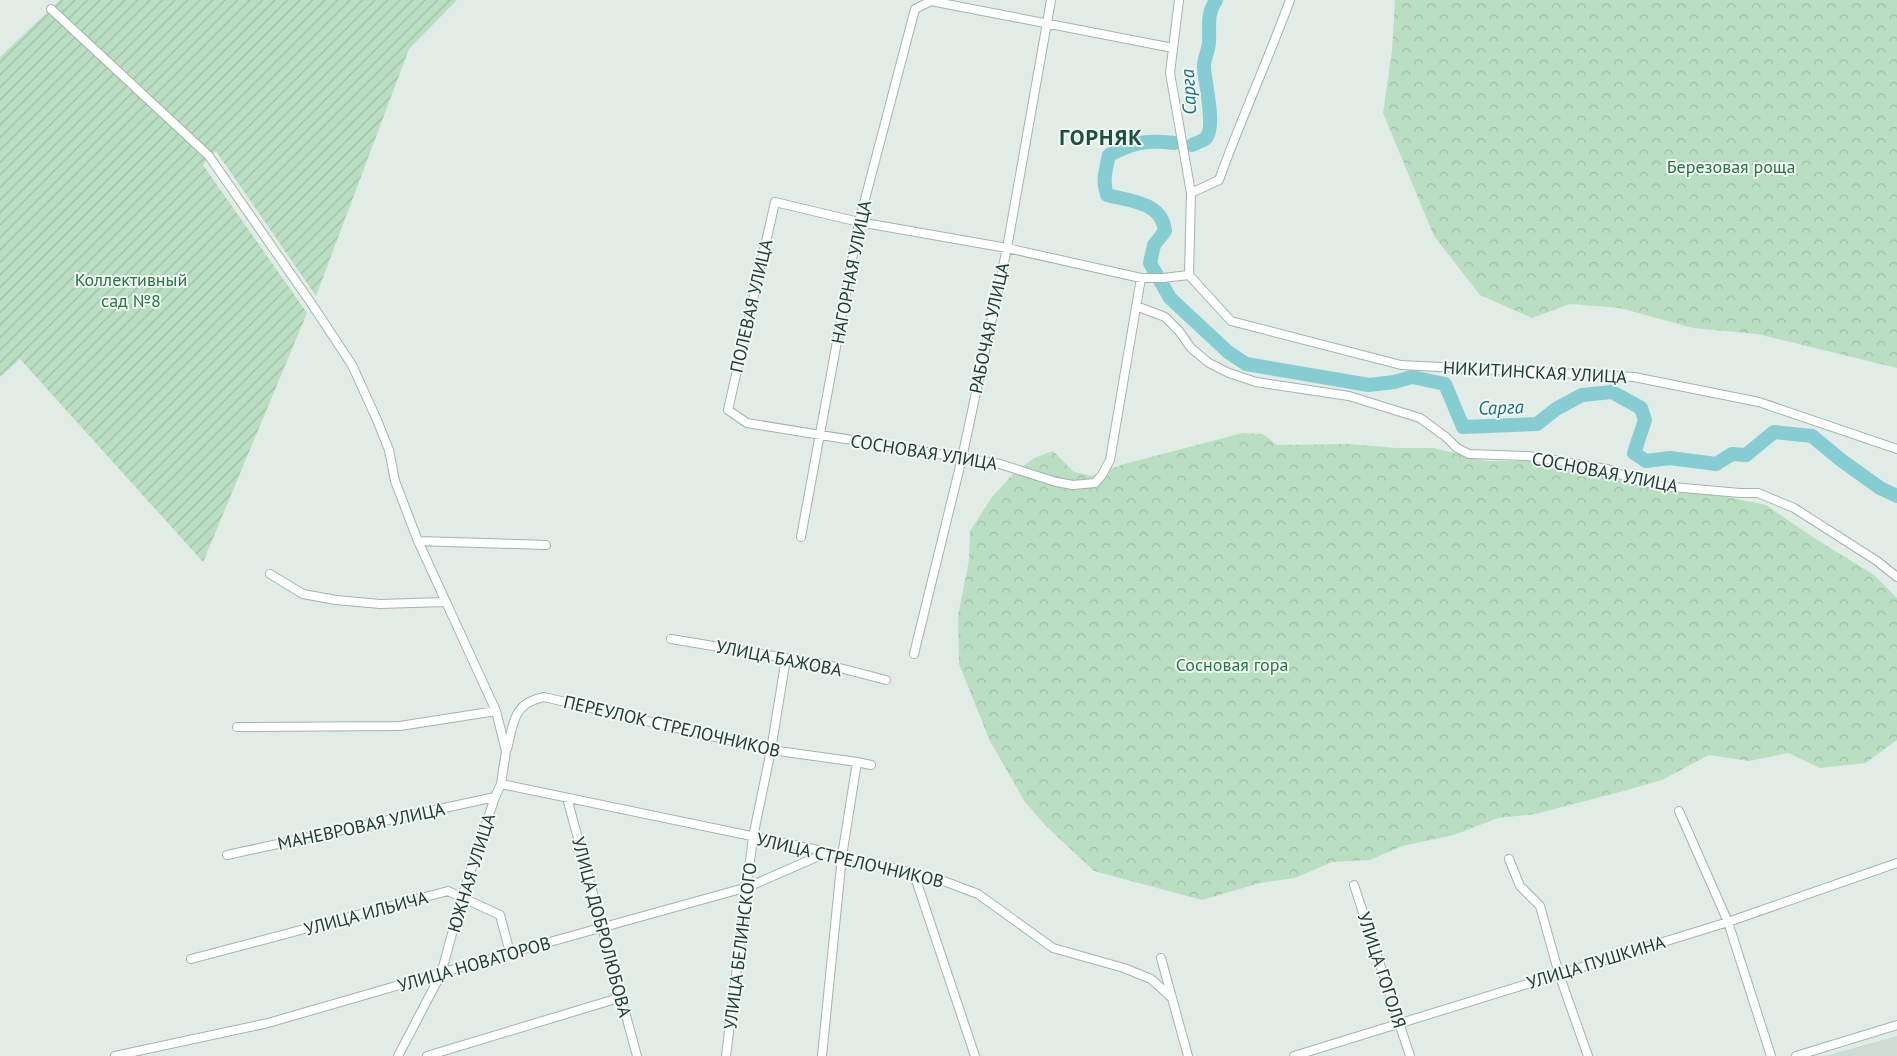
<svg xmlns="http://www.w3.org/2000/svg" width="1897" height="1056" font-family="'PT Sans',sans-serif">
  <defs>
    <pattern id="forest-crowns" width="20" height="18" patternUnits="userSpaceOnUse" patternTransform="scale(1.25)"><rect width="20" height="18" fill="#b9dec1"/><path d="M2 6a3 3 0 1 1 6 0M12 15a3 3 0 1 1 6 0" fill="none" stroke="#9fbfa6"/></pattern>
    <pattern id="garden-furrows" width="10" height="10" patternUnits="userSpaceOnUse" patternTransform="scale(1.25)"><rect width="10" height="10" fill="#b9dec1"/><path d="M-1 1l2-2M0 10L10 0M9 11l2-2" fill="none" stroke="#9fbfa6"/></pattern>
  </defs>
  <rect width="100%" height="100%" fill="#e1ece6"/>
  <path fill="#cfdcd5" d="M1897 1036V1056H1825Z"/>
  <path fill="url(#forest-crowns)" d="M1395 0H1897V368L1757 334 1693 328 1620 308 1570 304 1532 318 1480 295 1434 236 1383 113 1392 51Z
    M1243 433 1263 434 1277 445 1350 444 1396 448H1434L1485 461H1534L1605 472 1766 505 1811 536 1874 575 1897 598V740L1866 763 1820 768 1788 753 1749 761 1709 755 1662 780 1620 792 1535 814 1498 818 1454 835 1402 846 1370 860 1332 862 1295 878 1260 883 1202 900 1094 871 1046 826 1025 802 990 741 959 664 958 616 969 560 970 531 992 497 1014 473 1034 458 1053 451 1074 472 1092 476 1124 464Z"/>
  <path fill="url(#garden-furrows)" d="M60 0H457L409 49 316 296 216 151 209 156 203 165 307 313 203 562 20 359 0 377V57Z"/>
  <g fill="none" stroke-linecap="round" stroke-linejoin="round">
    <path stroke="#86ccd3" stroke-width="14" d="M1174 143C1146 140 1134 142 1109 155 1106 169 1102 181 1107 195 1130 201 1162 202 1165 231L1154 245 1150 263 1170 298 1228 352 1246 364 1369 385 1394 382 1412 377 1445 384 1463 427 1537 424 1556 409 1582 395 1612 392 1641 408 1645 420 1634 453 1646 461 1670 458 1716 464 1732 454 1746 455 1774 432 1812 436 1841 460 1880 488 1897 496
      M1192 145C1196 143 1203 141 1206 138 1216 127 1205 83 1204 68 1203 60 1209 50 1209 42 1210 24 1206 16 1216 0"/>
    <defs>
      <path id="minor" d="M1179 0 1170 73 1191 193 1189 275
        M51 9 209 156 311 303 352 365 377 420 389 450 395 481 418 541 496 711 506 751 501 784 495 797 462 897 441 974 398 1056
        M1191 193 1219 180C1241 119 1268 60 1290 0
        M1189 275 1231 321 1401 365 1634 377 1759 402 1897 449
        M1141 278 1110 460 1102 475 1095 483 1073 485 1056 482 1000 464 747 423 728 410 775 202 859 222 1007 248 1141 278H1163L1189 275
        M1136 306 1165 317 1179 331 1191 348 1209 363 1229 373 1256 382 1349 396 1420 418 1446 437 1457 448 1469 454 1528 456 1607 469 1635 480 1661 486 1740 493H1758L1794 508 1877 561 1897 577
        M801 537 859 222 915 9 931 1 1173 48
        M418 541 546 545
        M270 574 303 594 336 600 380 604 445 602
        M671 639 828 665 886 680
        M914 654 962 458 1007 248 1051 0
        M237 727 400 726 496 711
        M507 749C514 722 513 703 544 697L771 750 857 762 871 765
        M501 784 828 852 941 880 978 894 1053 948 1124 968 1151 979 1172 998
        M567 798 637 1056
        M1679 811 1728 922 1771 1056
        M227 855 495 797
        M1509 859 1520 886 1540 906 1559 974 1588 1056
        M914 874 975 1056
        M1354 885 1410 1056
        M1161 958 1188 1056
        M191 959 448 891 500 915 510 953
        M115 1056 268 1023 510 953 748 887 828 852
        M427 1056 622 997
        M726 1056 753 837 771 750 786 658
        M822 1056 842 856 857 762
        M1294 1056 1728 922 1897 863
        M1796 1056 1897 1025"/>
    </defs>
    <use href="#minor" stroke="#a3b4ad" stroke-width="10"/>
    <use href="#minor" stroke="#fff" stroke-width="8"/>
  </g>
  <g text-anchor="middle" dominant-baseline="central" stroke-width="4" stroke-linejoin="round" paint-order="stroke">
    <g font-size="18" fill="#297643" stroke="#f1f8f5">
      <text x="1731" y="166">Березовая роща</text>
      <text x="131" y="279">Коллективный<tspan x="131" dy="21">сад №8</tspan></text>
      <text x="1232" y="664">Сосновая гора</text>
    </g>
    <g font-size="18" fill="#203d34" stroke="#f1f8f5">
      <text transform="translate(851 272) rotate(-79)">НАГОРНАЯ УЛИЦА</text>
      <text transform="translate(751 306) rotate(-77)">ПОЛЕВАЯ УЛИЦА</text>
      <text transform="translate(989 328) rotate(-78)">РАБОЧАЯ УЛИЦА</text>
      <text transform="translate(1535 372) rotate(3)">НИКИТИНСКАЯ УЛИЦА</text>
      <text transform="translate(924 452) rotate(9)">СОСНОВАЯ УЛИЦА</text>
      <text transform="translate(1605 472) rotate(11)">СОСНОВАЯ УЛИЦА</text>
      <text transform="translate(779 658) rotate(11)">УЛИЦА БАЖОВА</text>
      <text transform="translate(672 726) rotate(13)">ПЕРЕУЛОК СТРЕЛОЧНИКОВ</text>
      <text transform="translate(361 826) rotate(-12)">МАНЕВРОВАЯ УЛИЦА</text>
      <text transform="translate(850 860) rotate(13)">УЛИЦА СТРЕЛОЧНИКОВ</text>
      <text transform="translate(471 873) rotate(-73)">ЮЖНАЯ УЛИЦА</text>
      <text transform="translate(366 913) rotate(-15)">УЛИЦА ИЛЬИЧА</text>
      <text transform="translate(602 927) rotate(75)">УЛИЦА ДОБРОЛЮБОВА</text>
      <text transform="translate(740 946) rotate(-83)">УЛИЦА БЕЛИНСКОГО</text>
      <text transform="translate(1596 962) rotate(-17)">УЛИЦА ПУШКИНА</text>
      <text transform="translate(474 964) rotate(-16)">УЛИЦА НОВАТОРОВ</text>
      <text transform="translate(1382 970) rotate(72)">УЛИЦА ГОГОЛЯ</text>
    </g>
    <g font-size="19" font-style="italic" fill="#18707c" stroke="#f1f8f5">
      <text transform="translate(1188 92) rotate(-93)">Сарга</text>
      <text transform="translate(1501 407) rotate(-2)">Сарга</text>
    </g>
    <g font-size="22" font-weight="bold" letter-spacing="1" fill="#1c5041" stroke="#f1f8f5">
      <text x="1101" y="137">ГОРНЯК</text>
    </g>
  </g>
</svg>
